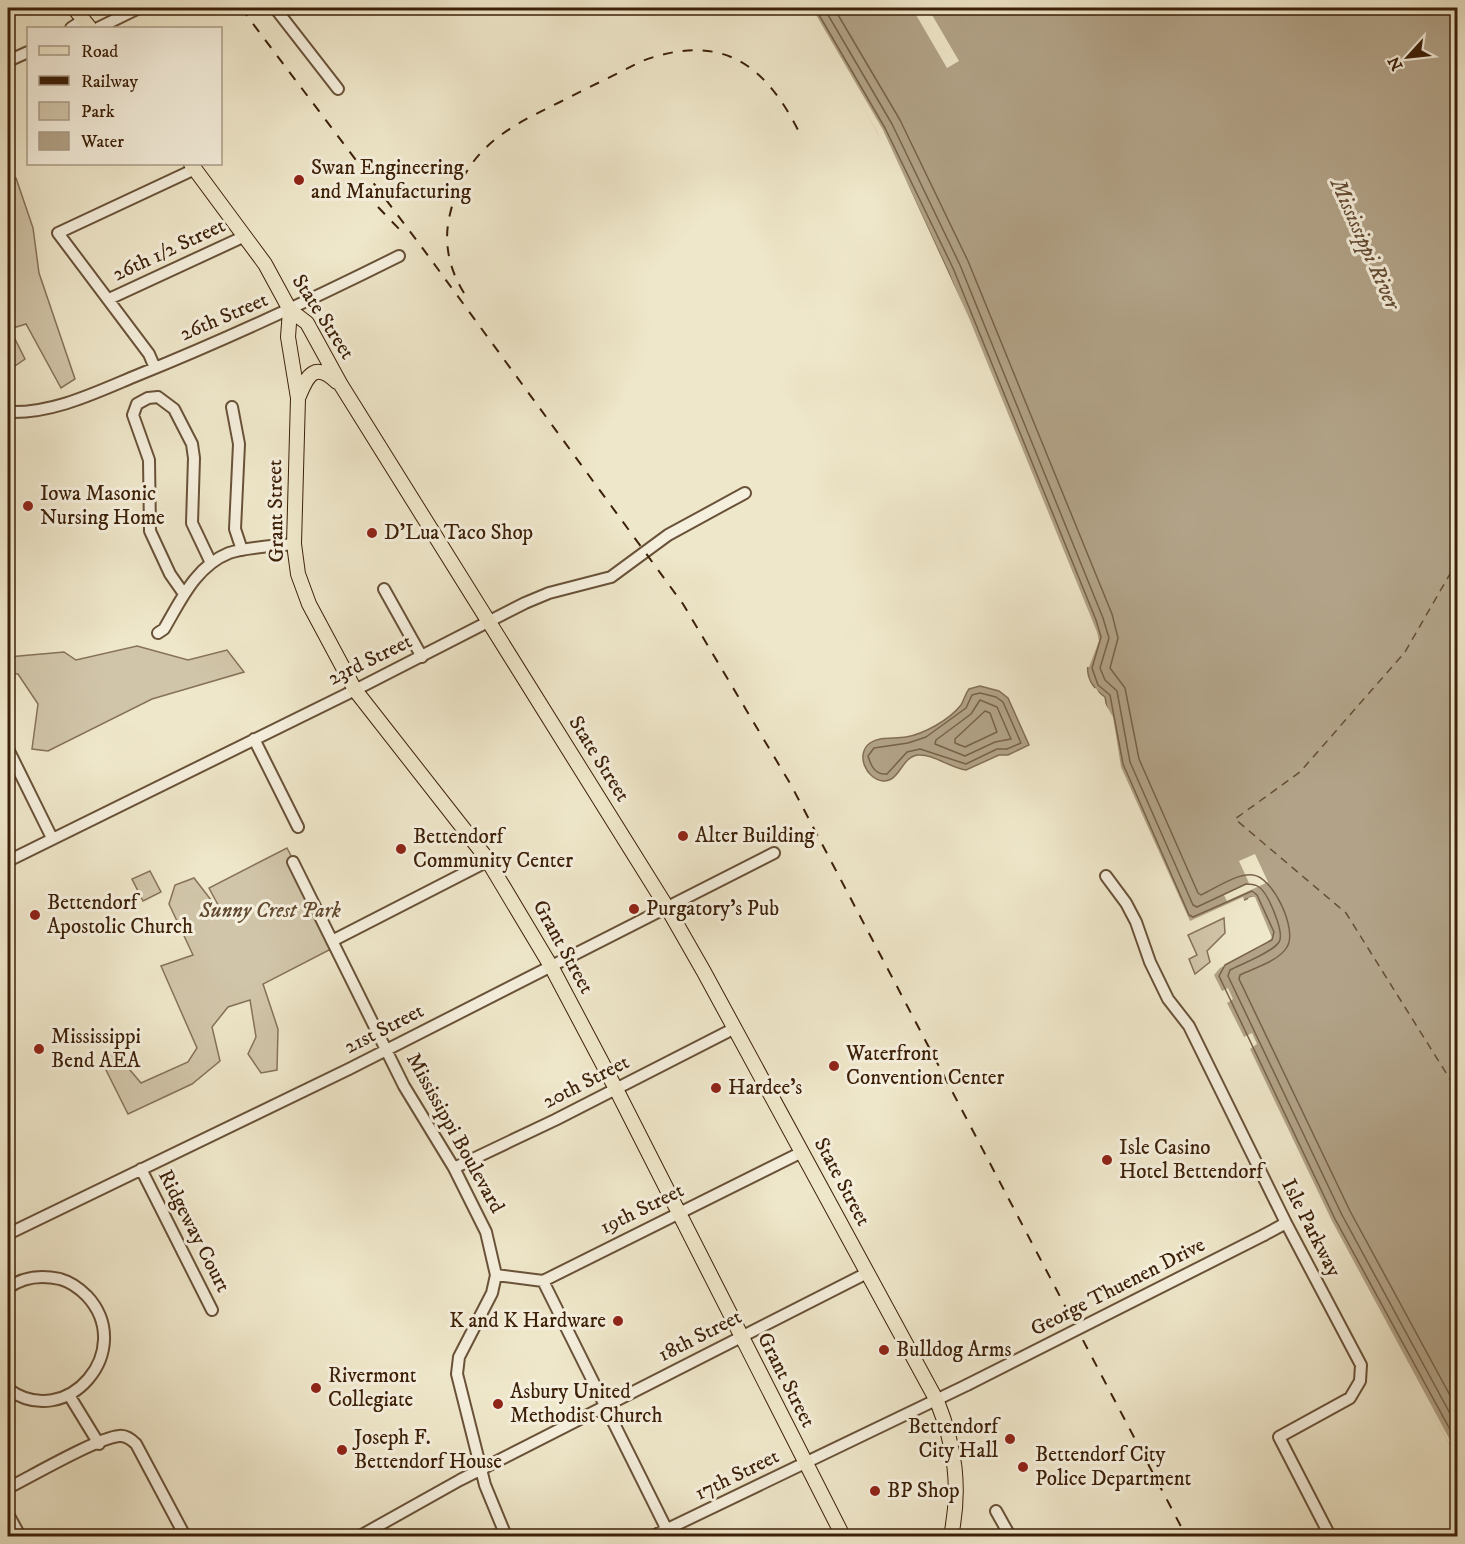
<svg xmlns="http://www.w3.org/2000/svg" width="1465" height="1544" font-family="'IM FELL DW Pica',serif">
  <rect width="100%" height="100%" fill="#efe7ca"/>
  <filter id="stains"><feTurbulence type="fractalNoise" baseFrequency=".00333" numOctaves="4"/><feColorMatrix values="0 0 0 0 .2 0 0 0 0 .09 0 0 0 0 .02 0 0 0 .5 -.17"/></filter>
  <radialGradient id="worn" r=".72"><stop offset=".6" stop-color="#630" stop-opacity="0"/><stop offset="1" stop-color="#630" stop-opacity=".3"/></radialGradient>
  <path fill="#d1c5a9" stroke="#867258" stroke-width="1.5" d="M8 178H16L33 228 39 273 75 379 61 388 26 324 10 329 25 359 9 370 8 367Z
    M137 646 188 660 227 650 244 672 152 699 48 751 32 749 38 704 18 674 8 673V657L64 652 76 660Z
    M287 848 332 934 331 949 263 984 278 1029 277 1070 261 1073 248 1054 256 1037 250 1000 228 1007 212 1027 220 1061 192 1084 128 1114 101 1060 114 1051 141 1083 188 1062 197 1048 161 966 193 955 169 904 175 885 194 878 225 918 209 888Z
    M150 871 161 892 143 901 132 879Z
    M1224 918 1225 933 1207 951 1210 962 1195 974 1189 959 1197 955 1188 935Z"/>
  <path fill="#b2a388" stroke="#836f55" stroke-width="1.5" d="M809 8H1457V1457L1330 1221 1212 975 1220 960 1268 935 1251 897 1187 926 1117 766 1105 697C1080 679 1087 662 1095 637L948 271 909 188Z
    M980 686 999 691 1008 698 1029 745 1008 755H999L966 770C950 768 934 754 918 755 901 757 900 782 883 781 866 779 855 754 870 743 880 736 894 739 906 737 924 734 949 720 961 705 964 700 965 694 969 689Z"/>
  <path fill="#efe7ca" d="M806 8H812L883 130 969 318 1097 632 1099 641 1089 667H1086L1084 662 1092 637 1088 623 945 272 877 132Z
    M912 8H928L959 61 947 68Z
    M1096 688 1113 717 1121 767 1190 921 1243 897 1245 903 1189 929 1185 928 1114 767 1102 698 1095 694 1093 689Z
    M1255 854 1268 882 1227 901 1224 895 1249 883 1239 861Z
    M1251 897H1255L1272 938 1262 946 1220 968 1214 975 1222 991 1228 988 1233 999 1227 1003 1244 1037 1252 1033 1257 1044 1250 1049 1332 1221 1457 1453 1458 1460 1327 1223 1209 976 1218 958 1265 934 1248 898Z"/>
  <g fill="none" stroke-linecap="round" stroke-linejoin="round">
    <path stroke="#776248" stroke-width="1.5" d="M815 8 885 128 953 268 1096 620 1101 637 1092 668 1098 685 1110 695 1123 764 1189 915 1193 917 1252 891 1257 895 1274 932 1272 940 1225 965 1219 976 1335 1219 1458 1444
      M824 8 892 124 960 265 1103 618 1109 638 1100 668 1105 680 1117 691 1130 762 1193 905 1197 907 1246 884C1251 884 1255 884 1259 887 1268 893 1285 933 1279 942 1273 952 1242 964 1230 970L1228 976 1342 1215 1458 1428
      M834 8 900 120 968 261 1112 614 1118 638 1110 668 1125 688 1139 759 1198 893 1201 895C1216 888 1237 873 1253 875 1273 877 1298 930 1287 947 1279 961 1254 968 1240 975L1239 979 1350 1211 1458 1410
      M980 693 996 697 1003 702 1021 743 1007 749H997L966 764 920 749 907 752 887 774C875 775 871 766 868 756L874 748 908 743 926 737 966 708 972 695Z
      M980 700 997 707 1011 739 995 742 965 756 935 744 936 740 971 714Z
      M985 711 990 713 997 732 965 747 955 743V739Z"/>
    <path stroke="#654e35" stroke-width="1.5" stroke-dasharray="8 6" stroke-linecap="butt" d="M1458 560 1405 652 1300 772 1235 819 1346 913 1458 1092"/>
    <defs>
      <path id="minor" d="M275 8 338 89
        M71 28 83 20
        M98 28 139 8
        M8 61 28 52
        M109 299 245 236
        M155 368 149 354 58 233 195 169
        M232 407 239 444 235 529 242 550
        M8 412C53 414 97 392 138 375 227 339 313 299 399 256
        M384 589 422 657
        M184 594 170 574 150 531 149 460 133 415 137 404 148 398 158 397 174 409 192 444 194 458 192 523 211 563
        M158 633 164 629C181 600 196 566 229 553 246 547 275 546 294 544
        M254 739 298 827
        M8 749 52 838
        M8 861 355 690 525 603 549 593 611 577 668 535 745 493
        M293 862 404 1086 454 1168 486 1232 496 1275 492 1293 459 1357 457 1374 485 1485 506 1536
        M1106 876 1126 903 1136 922 1150 962 1168 999 1189 1026 1286 1223 1361 1365 1360 1381 1350 1398 1279 1437 1330 1536
        M332 941 488 861
        M454 1168 555 1120 735 1028
        M141 1169 212 1310
        M8 1234 349 1069 774 853
        M1264 1235 1286 1223
        M496 1275 543 1281 802 1152
        M543 1281 670 1536
        M8 1288C24 1276 42 1275 60 1279 71 1282 80 1289 87 1296 137 1350 67 1432 8 1389
        M69 1395 99 1444
        M8 1488C32 1476 97 1438 119 1436 126 1435 131 1439 136 1444L185 1536
        M996 1511 1010 1536
        M8 1514 20 1536
        M360 1536 460 1480 867 1273
        M653 1536 967 1385"/>
      <path id="major" d="M74 8 90 28
        M191 164 265 264 290 310 307 323 341 385 668 909 704 972 937 1401C955 1446 961 1488 951 1536
        M290 310 288 337 298 398 294 544 298 574 309 604 355 690 485 856 552 968 616 1089 843 1536
        M299 396C308 374 315 362 337 382"/>
    </defs>
    <use href="#minor" stroke="#695238" stroke-width="14"/>
    <use href="#major" stroke="#3c2008" stroke-width="16"/>
    <use href="#minor" stroke="#f5efdd" stroke-width="10"/>
    <use href="#major" stroke="#efe7ca" stroke-width="14"/>
    <path stroke="#3c2008" stroke-width="2" stroke-dasharray="10 10" stroke-linecap="butt" d="M241 8 421 246 683 604 791 785 1186 1536
      M378 207 401 231
      M464 293C449 269 443 242 450 214 465 150 504 129 560 102 587 88 615 75 642 61 721 32 765 63 800 134"/>
    <defs>
      <path id="minor-bridge" d="M967 1385 1264 1235"/>
    </defs>
    <use href="#minor-bridge" stroke="#695238" stroke-width="14" stroke-linecap="butt"/>
    <use href="#minor-bridge" stroke="#f5efdd" stroke-width="10"/>
  </g>
  <g fill="#8f2418" stroke="#f5efdd" stroke-width="2">
    <circle cx="299" cy="180" r="6"/>
    <circle cx="28" cy="506" r="6"/>
    <circle cx="372" cy="533" r="6"/>
    <circle cx="683" cy="836" r="6"/>
    <circle cx="401" cy="849" r="6"/>
    <circle cx="634" cy="909" r="6"/>
    <circle cx="35" cy="915" r="6"/>
    <circle cx="39" cy="1049" r="6"/>
    <circle cx="834" cy="1066" r="6"/>
    <circle cx="716" cy="1088" r="6"/>
    <circle cx="1107" cy="1160" r="6"/>
    <circle cx="618" cy="1321" r="6"/>
    <circle cx="884" cy="1350" r="6"/>
    <circle cx="316" cy="1388" r="6"/>
    <circle cx="498" cy="1404" r="6"/>
    <circle cx="1010" cy="1439" r="6"/>
    <circle cx="342" cy="1450" r="6"/>
    <circle cx="1023" cy="1467" r="6"/>
    <circle cx="875" cy="1491" r="6"/>
  </g>
  <g text-anchor="middle" dominant-baseline="central" stroke-width="6" stroke-linejoin="round" paint-order="stroke">
    <g font-size="21" fill="#3c2008" stroke="#f5efdd" text-anchor="start">
      <text x="311" y="168">Swan Engineering<tspan x="311" dy="24">and Manufacturing</tspan></text>
      <text x="40" y="494">Iowa Masonic<tspan x="40" dy="24">Nursing Home</tspan></text>
      <text x="384" y="533">D'Lua Taco Shop</text>
      <text x="695" y="836">Alter Building</text>
      <text x="413" y="837">Bettendorf<tspan x="413" dy="24">Community Center</tspan></text>
      <text x="47" y="903">Bettendorf<tspan x="47" dy="24">Apostolic Church</tspan></text>
      <text x="646" y="909">Purgatory's Pub</text>
      <text x="51" y="1037">Mississippi<tspan x="51" dy="24">Bend AEA</tspan></text>
      <text x="846" y="1054">Waterfront<tspan x="846" dy="24">Convention Center</tspan></text>
      <text x="728" y="1088">Hardee's</text>
      <text x="1119" y="1148">Isle Casino<tspan x="1119" dy="24">Hotel Bettendorf</tspan></text>
      <text x="606" y="1321" text-anchor="end">K and K Hardware</text>
      <text x="896" y="1350">Bulldog Arms</text>
      <text x="328" y="1376">Rivermont<tspan x="328" dy="24">Collegiate</tspan></text>
      <text x="510" y="1392">Asbury United<tspan x="510" dy="24">Methodist Church</tspan></text>
      <text x="998" y="1427" text-anchor="end">Bettendorf<tspan x="998" dy="24">City Hall</tspan></text>
      <text x="354" y="1438">Joseph F.<tspan x="354" dy="24">Bettendorf House</tspan></text>
      <text x="1035" y="1455">Bettendorf City<tspan x="1035" dy="24">Police Department</tspan></text>
      <text x="887" y="1491">BP Shop</text>
    </g>
    <g font-size="21" fill="#3c2008" stroke="#f5efdd">
      <text transform="translate(169 250) rotate(-25)">26th 1/2 Street</text>
      <text transform="translate(224 317) rotate(-23)">26th Street</text>
      <text transform="translate(323 317) rotate(57)">State Street</text>
      <text transform="translate(276 511) rotate(-91)">Grant Street</text>
      <text transform="translate(370 660) rotate(-26)">23rd Street</text>
      <text transform="translate(599 759) rotate(58)">State Street</text>
      <text transform="translate(563 947) rotate(61)">Grant Street</text>
      <text transform="translate(384 1029) rotate(-27)">21st Street</text>
      <text transform="translate(586 1082) rotate(-27)">20th Street</text>
      <text transform="translate(455 1133) rotate(61)">Mississippi Boulevard</text>
      <text transform="translate(842 1182) rotate(62)">State Street</text>
      <text transform="translate(642 1209) rotate(-26)">19th Street</text>
      <text transform="translate(1311 1228) rotate(63)">Isle Parkway</text>
      <text transform="translate(194 1231) rotate(63)">Ridgeway Court</text>
      <text transform="translate(1118 1287) rotate(-27)">George Thuenen Drive</text>
      <text transform="translate(700 1336) rotate(-27)">18th Street</text>
      <text transform="translate(786 1380) rotate(63)">Grant Street</text>
      <text transform="translate(737 1475) rotate(-26)">17th Street</text>
    </g>
    <g font-size="21" font-style="italic" fill="#614930" stroke="#f5efdd">
      <text x="270" y="911">Sunny Crest Park</text>
    </g>
    <g font-size="22" font-style="italic" fill="#654e35" stroke="#f5efdd">
      <text transform="translate(1365 244) rotate(66)">Mississippi River</text>
    </g>
  </g>
  <rect width="1465" height="1544" fill="none" stroke="#efe7ca" stroke-width="30"/>
  <rect x="9" y="9" width="1447" height="1526" fill="none" stroke="#3c2008" stroke-width="3"/>
  <rect x="15" y="15" width="1435" height="1514" fill="none" stroke="#3c2008" stroke-width="1.5"/>
  <rect x="27" y="27" width="195" height="138" fill="#f5efdd" stroke="#ab9c88" stroke-width="1.5"/>
  <rect x="39" y="46" width="30" height="9" fill="#efe7ca" stroke="#ab9c88" stroke-width="1.5"/>
  <text x="81" y="57" font-size="18" fill="#3c2008">Road</text>
  <rect x="39" y="76" width="30" height="9" fill="#3c2008" stroke="#ab9c88" stroke-width="1.5"/>
  <text x="81" y="87" font-size="18" fill="#3c2008">Railway</text>
  <rect x="39" y="102" width="30" height="18" fill="#d1c5a9" stroke="#ab9c88" stroke-width="1.5"/>
  <text x="81" y="117" font-size="18" fill="#3c2008">Park</text>
  <rect x="39" y="132" width="30" height="18" fill="#b2a388" stroke="#ab9c88" stroke-width="1.5"/>
  <text x="81" y="147" font-size="18" fill="#3c2008">Water</text>
  <g transform="translate(1408 57) rotate(243)" stroke="#f5efdd" stroke-width="4.5" paint-order="stroke">
  <path d="M0-4.5L10 22L0 15L-10 22Z" fill="#3c2008"/>
  <text y="-9" font-size="16" font-weight="bold" text-anchor="middle" fill="#3c2008">N</text>
  </g>
  <rect width="100%" height="100%" filter="url(#stains)"/>
  <rect width="100%" height="100%" fill="url(#worn)"/>
</svg>
